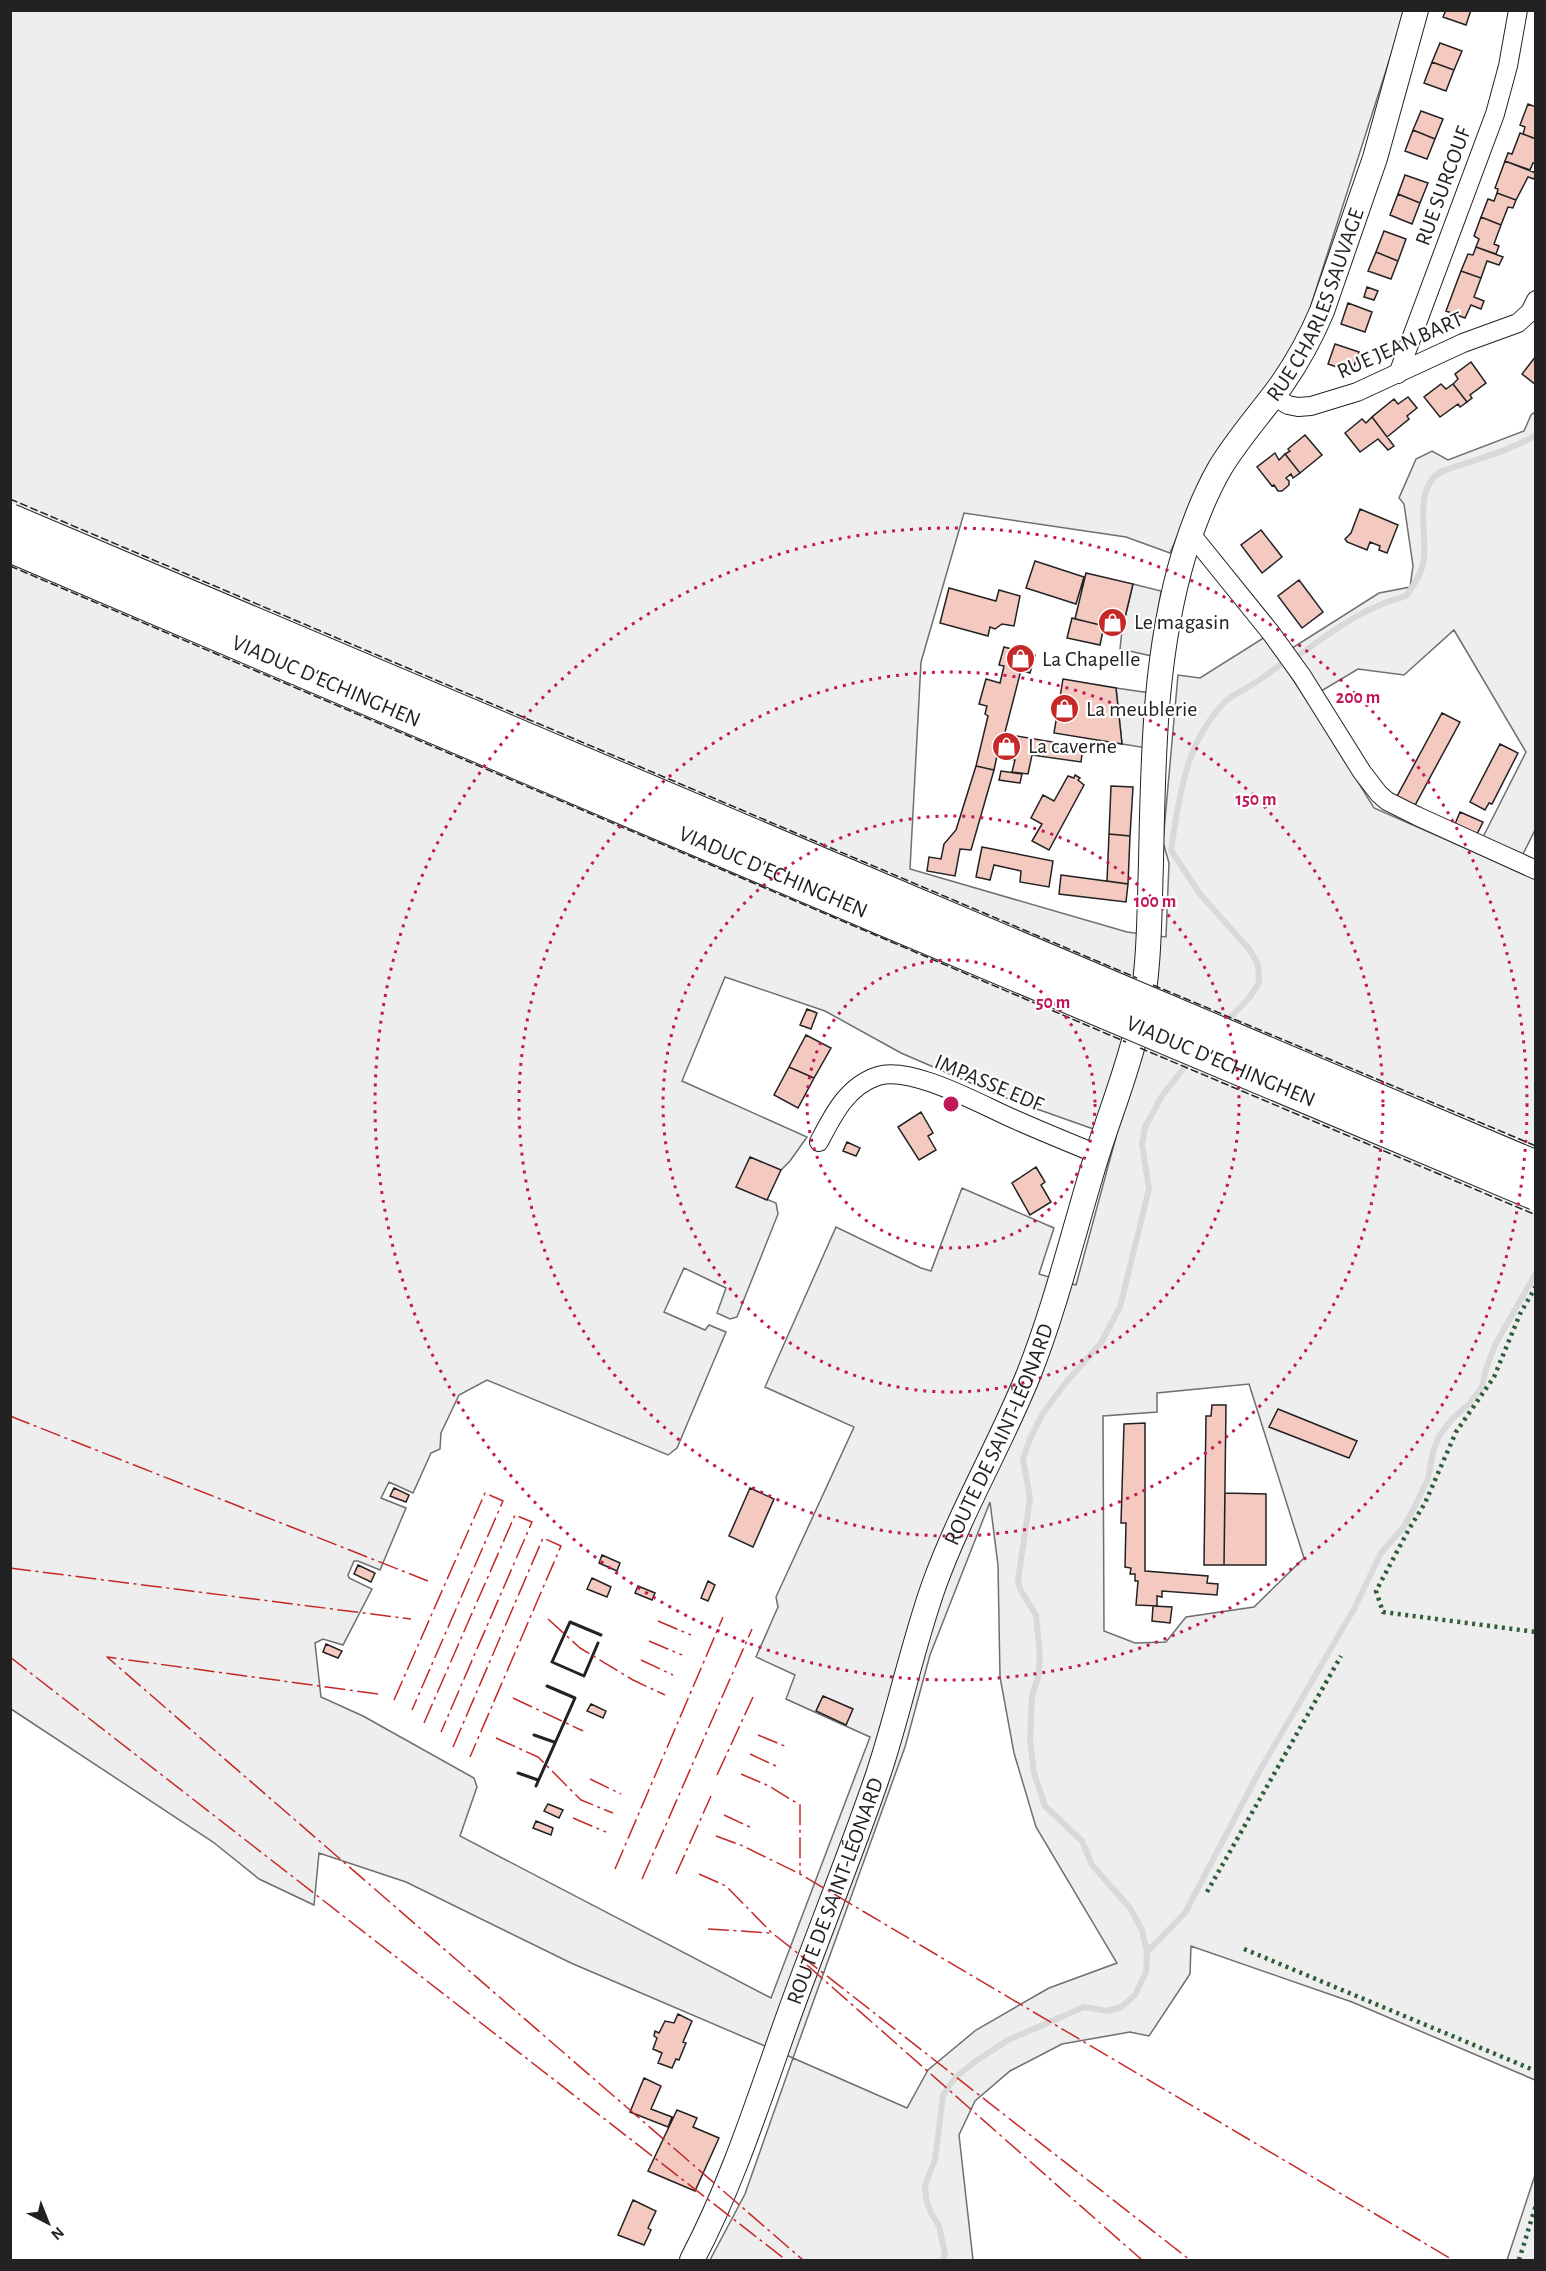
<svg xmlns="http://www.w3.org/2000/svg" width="1546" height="2271" font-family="'Alegreya Sans',sans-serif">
  <rect width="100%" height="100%" fill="#fff"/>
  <path fill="#eee" stroke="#6f6f6f" stroke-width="1.5" fill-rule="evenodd" d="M10 11H1405L1298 346 1208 465 1170 553 1126 537 964 513 921 662 910 869 1127 932 1166 937 1169 863 1163 842 1178 675 1200 678 1265 637 1321 722 1374 808 1535 879V2080L1352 2002 1191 1946 1190 1974 1149 2036 1130 2032 1062 2044 1010 2071 975 2101 959 2135 973 2260H710L745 2194 793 2058 571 1963 406 1882 319 1853 314 1905 259 1879 213 1842 11 1709ZM725 977 825 1011 901 1053 1003 1097 1116 1137 1076 1285 1039 1274 1054 1228 962 1188 931 1271 921 1268 836 1227 765 1387 854 1427 776 1597 778 1607 756 1657 795 1675 786 1699 870 1737 771 1998 460 1836 477 1787 474 1778 363 1716 321 1697 315 1643 323 1639 343 1645 372 1589 349 1578 348 1575 354 1561H358L380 1570 406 1508 381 1498 389 1482 413 1493 431 1453 440 1449 441 1433 459 1395 487 1380 668 1455 677 1448 726 1332 709 1325 705 1330 664 1312 684 1268 726 1288 717 1313 730 1319 737 1317 778 1214 776 1203 737 1187 781 1170 790 1161 807 1137 682 1081ZM1249 1384 1304 1558 1254 1607 1186 1617 1166 1642 1135 1643 1104 1631 1103 1416 1157 1412V1393ZM990 1502 998 1565 1000 1677 1014 1753 1036 1827 1117 1963 1049 1988 976 2030 928 2070 907 2108 793 2058 905 1747 930 1655Z
    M1535 412 1536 828 1523 854 1483 837 1526 752 1454 630 1404 675 1358 669 1318 693 1289 650 1379 593 1410 587 1413 566 1404 504 1399 498 1416 459 1432 451 1448 460 1524 431 1531 415Z
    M1535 2175V2260H1507Z"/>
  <path fill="#ededed" stroke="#6f6f6f" stroke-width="1.5" d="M1133 584 1161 591 1152 656 1120 649 1122 630Z
    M1116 688 1150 693 1147 748 1122 744Z"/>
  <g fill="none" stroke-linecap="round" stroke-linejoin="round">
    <path stroke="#d9d9d9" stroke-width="6" d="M1300 654C1335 630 1364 607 1406 596 1414 585 1422 573 1424 559 1427 534 1413 487 1441 472 1449 468 1459 466 1467 463 1491 455 1514 448 1536 435
      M1224 1024 1249 998 1259 983 1258 964 1249 949 1200 894 1171 850C1179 798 1185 744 1223 704 1230 696 1240 692 1250 686 1260 680 1270 672 1280 665
      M1147 1952 1185 1913 1259 1772 1354 1609 1381 1553 1403 1528 1413 1510 1428 1479 1433 1452 1439 1436 1453 1418 1469 1404 1482 1387 1486 1369 1495 1345 1536 1273
      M943 2260 945 2254 939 2226 931 2213 926 2199 925 2185 935 2160 943 2095 956 2077 976 2061 1008 2040 1084 2007 1107 2011 1121 2007 1135 1995 1146 1972 1147 1952 1142 1930 1130 1908 1092 1865 1082 1841 1045 1806 1034 1773 1030 1741 1032 1696 1038 1677 1040 1656 1036 1615 1021 1591 1018 1581 1030 1498 1023 1459 1030 1439 1043 1413 1067 1381 1101 1343 1120 1307 1149 1189 1142 1144 1145 1127 1162 1096 1190 1060"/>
  </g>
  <path fill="#f3c9c0" stroke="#222" stroke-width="1.5" d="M1446 10H1471L1466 25 1443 17Z
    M1440 43 1462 51 1454 70 1432 62Z
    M1432 62 1454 70 1446 91 1424 83Z
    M1528 104 1536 107V139L1523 134 1525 127 1520 125Z
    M1421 111 1443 119 1435 139 1413 130Z
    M1413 130 1435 139 1427 159 1405 151Z
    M1520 133 1536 139V164L1533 163 1530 170 1505 161 1508 153 1512 154Z
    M1505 161 1536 173 1534 179 1528 177 1516 200 1497 193 1498 189 1495 188Z
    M1405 175 1428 183 1420 203 1398 194Z
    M1497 193 1516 200 1513 208 1508 207 1501 225 1481 217 1488 199 1494 201Z
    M1398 194 1420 203 1412 224 1390 215Z
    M1481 217 1501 225 1494 244 1499 246 1496 254 1476 247 1479 239 1474 236Z
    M1384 231 1406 239 1398 261 1376 252Z
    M1476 247 1503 257 1499 265 1487 261 1481 278 1461 271 1468 254 1473 255Z
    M1376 252 1398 261 1391 279 1368 271Z
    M1461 271 1481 278 1474 297 1484 301 1481 309 1471 305 1465 318 1446 311Z
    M1367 287 1378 291 1374 300 1364 297Z
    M1348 303 1372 312 1365 332 1341 324Z
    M1335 344 1359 352 1352 372 1328 364Z
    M1536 356V385L1522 374Z
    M1471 362 1486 383 1470 395 1472 398 1467 402 1453 384 1458 379 1455 374Z
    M1441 384 1446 389 1453 384 1467 402 1460 407 1458 404 1440 417 1424 397Z
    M1408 397 1417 408 1407 416 1409 419 1387 437 1372 417 1394 399 1398 404Z
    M1372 417 1394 446 1388 450 1378 439 1360 452 1345 433 1362 419 1366 423Z
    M1305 435 1322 455 1300 473 1285 454 1290 451 1288 449Z
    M1275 453 1279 460 1285 454 1300 473 1293 478 1291 474 1286 478 1289 481V485L1282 491H1278L1274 485 1272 486 1257 467Z
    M1360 509 1398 525 1387 553 1379 550 1380 546 1370 542 1367 550 1347 542 1345 539 1351 533Z
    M1261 530 1282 557 1262 573 1241 545Z
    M1035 561 1084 577 1076 604 1026 588Z
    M1086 573 1133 584 1122 630 1075 619Z
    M1299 580 1323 612 1302 628 1278 596Z
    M949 588 996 601 999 590 1020 596 1014 626 1002 624 995 629 990 627 988 636 940 623Z
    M1072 618 1104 626 1100 645 1067 638Z
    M1004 647 1035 655 1030 673 1021 670 1003 740 1015 742 1017 736 1083 747 1081 762 1032 755 1028 774 1012 772 1015 760 997 756 994 770 976 766 988 716 985 714 987 706 979 704 986 679 1000 683 1004 666 999 665Z
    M1063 679 1116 688 1122 744 1054 733Z
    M1442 713 1460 722 1413 809 1395 800Z
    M1500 744 1518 753 1492 804 1489 803 1485 810 1470 802Z
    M976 766 994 770 971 850 960 849 955 876 927 871 929 857 941 859 944 844 956 830Z
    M1001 771 1022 774 1020 783 999 780Z
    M1075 775 1080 778 1078 780 1084 785 1049 850 1032 841 1042 824 1031 818 1043 795 1054 801 1068 776 1074 778Z
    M1111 786 1133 787 1130 836 1109 834Z
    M1460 812 1483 822 1477 834 1455 824Z
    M1109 834 1130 836 1128 884 1107 881Z
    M982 847 1053 861 1049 887 1020 882 1021 871 994 865 990 880 976 877Z
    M1061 875 1128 884 1126 902 1059 894Z
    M807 1009 817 1013 811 1029 800 1025Z
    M806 1035 831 1048 814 1078 789 1067Z
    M789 1067 814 1078 798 1108 774 1095Z
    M921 1112 933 1133 928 1136 936 1150 919 1160 898 1127Z
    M847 1142 860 1148 856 1156 843 1151Z
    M750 1157 781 1170 767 1200 736 1187Z
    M1036 1167 1045 1182 1041 1185 1051 1202 1030 1215 1012 1183Z
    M1212 1405H1226L1224 1565H1204L1206 1416H1211Z
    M1278 1409 1357 1441 1349 1458 1269 1427Z
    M1145 1423V1571L1208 1576 1207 1583 1218 1584 1217 1595 1162 1591V1597L1157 1596V1606L1136 1605 1138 1581H1135V1574H1130L1131 1568 1125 1567 1126 1523H1121L1124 1424Z
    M394 1488 409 1495 406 1502 390 1496Z
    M750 1488 774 1499 753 1547 729 1536Z
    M1225 1493 1266 1494V1565H1224Z
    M602 1555 620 1563 617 1571 599 1563Z
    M358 1565 375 1573 371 1582 354 1574Z
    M592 1578 611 1587 607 1597 587 1589Z
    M708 1581 715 1585 708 1601 701 1598Z
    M638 1586 655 1593 652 1600 635 1593Z
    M1153 1606 1172 1607 1170 1623 1152 1621Z
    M326 1644 342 1651 338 1658 323 1652Z
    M823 1696 853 1709 846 1725 816 1711Z
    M591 1704 606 1711 603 1718 587 1711Z
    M548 1804 563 1810 559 1818 544 1811Z
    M536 1821 553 1828 551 1835 533 1828Z
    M678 2014 692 2021 683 2042 686 2043 679 2060 676 2059 672 2068 658 2063 662 2053 653 2049 657 2038 654 2036 655 2031 659 2033 665 2021 674 2023Z
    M644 2078 661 2086 651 2109 672 2117 668 2127 630 2112Z
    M677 2110 697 2118 693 2127 719 2138 695 2191 648 2171Z
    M633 2200 656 2211 648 2228 651 2230 644 2245 618 2235Z"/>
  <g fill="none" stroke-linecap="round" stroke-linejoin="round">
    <defs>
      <path id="street" d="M1398 374 1495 114 1508 66 1518 10
        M1273 396 1288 405 1298 407 1311 406 1357 392 1463 343 1518 323 1530 312 1536 300
        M1191 534 1271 633 1302 676 1362 772 1379 794 1387 801 1417 816 1536 870
        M819 1142C833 1115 847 1086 878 1076 912 1065 985 1107 1016 1120 1043 1132 1070 1143 1097 1154"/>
      <g id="secondary">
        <path id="s1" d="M692 2260C731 2186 756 2108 784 2029 814 1944 849 1860 878 1775 899 1712 912 1647 934 1585 960 1513 999 1447 1028 1376 1055 1308 1072 1238 1093 1168 1107 1121 1126 1076 1137 1029 1150 975 1149 919 1151 863 1153 760 1154 654 1184 554 1193 525 1205 494 1220 468 1238 438 1262 412 1282 384 1298 361 1311 337 1322 311L1375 158 1416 10"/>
      </g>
    </defs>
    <use href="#street" stroke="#222" stroke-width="20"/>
    <use href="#secondary" stroke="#222" stroke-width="26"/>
    <use href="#street" stroke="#fff" stroke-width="18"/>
    <use href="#secondary" stroke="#fff" stroke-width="24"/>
    <defs>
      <g id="highway-bridge">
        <path d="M10 520 1536 1167"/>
        <path id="s2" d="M10 546 883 919 1536 1194"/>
      </g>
    </defs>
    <use href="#highway-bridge" stroke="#222" stroke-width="34" stroke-linecap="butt"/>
    <use href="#highway-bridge" stroke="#fff" stroke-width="32"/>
    <path stroke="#2f5e38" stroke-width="4.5" stroke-dasharray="3 4.5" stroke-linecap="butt" d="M1536 1286 1520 1314 1494 1377 1456 1432 1425 1503 1409 1529 1376 1591 1383 1612 1536 1632
      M1207 1892 1341 1656
      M1244 1949 1536 2071
      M1519 2260 1536 2205"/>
    <path stroke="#222" stroke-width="1.5" stroke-dasharray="8 3" stroke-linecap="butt" d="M10 499 1137 978
      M10 566 1126 1042
      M1153 985 1536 1146
      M1140 1048 1536 1215"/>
    <path stroke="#222" stroke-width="3" d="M598 1643 584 1676 552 1662 570 1622 601 1635
      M534 1735 554 1742
      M518 1773 538 1780
      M536 1786 575 1698 547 1686"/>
    <path stroke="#c62828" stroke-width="1.5" stroke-dasharray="21 4.5 3 4.5" stroke-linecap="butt" d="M10 1416 428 1581
      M10 1568 411 1619
      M548 1619 580 1648 633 1680 665 1695
      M658 1621 691 1635
      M649 1641 682 1655
      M10 1657 786 2260
      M641 1660 673 1675
      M378 1694 107 1657 803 2260
      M513 1698 583 1731
      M394 1700 485 1493 503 1501 412 1710
      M424 1723 515 1515 532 1522 441 1732
      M758 1735 787 1747
      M496 1738 538 1757 581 1800 613 1813
      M453 1747 543 1538 561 1546 470 1757
      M750 1754 778 1767
      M741 1774 769 1786 800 1805V1874
      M717 1775 753 1697
      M590 1779 621 1794
      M724 1815 752 1828
      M573 1818 606 1832
      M716 1836 743 1846 800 1874 1453 2260
      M615 1869 723 1617
      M676 1874 711 1796
      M699 1874 726 1886 772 1933 1190 2260
      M642 1879 752 1629
      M708 1929 771 1933
      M807 1965 1142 2260"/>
  </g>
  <g fill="none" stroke="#c2185b" stroke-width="3" stroke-dasharray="3 6">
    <circle cx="951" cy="1104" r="144"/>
    <circle cx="951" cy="1104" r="288"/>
    <circle cx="951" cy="1104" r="432"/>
    <circle cx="951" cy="1104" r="576"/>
  </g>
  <defs>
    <symbol id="shop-disc" viewBox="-11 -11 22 22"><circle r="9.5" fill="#c62828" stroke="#fff"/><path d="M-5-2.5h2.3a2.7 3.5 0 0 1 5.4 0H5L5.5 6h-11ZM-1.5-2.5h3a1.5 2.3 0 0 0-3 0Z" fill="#fff"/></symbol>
  </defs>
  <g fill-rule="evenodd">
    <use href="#shop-disc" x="1096" y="606" width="33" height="33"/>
    <use href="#shop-disc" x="1004" y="642" width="33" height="33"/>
    <use href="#shop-disc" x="1048" y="692" width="33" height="33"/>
    <use href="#shop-disc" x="990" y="730" width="33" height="33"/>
  </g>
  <g text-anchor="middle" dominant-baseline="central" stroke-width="4.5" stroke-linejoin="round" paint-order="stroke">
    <g font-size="22" fill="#222" stroke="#fff">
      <text transform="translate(1443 186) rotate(-70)">RUE SURCOUF</text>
      <text stroke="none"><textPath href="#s1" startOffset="2074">RUE CHARLES SAUVAGE</textPath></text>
      <text transform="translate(1400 345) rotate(-24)">RUE JEAN BART</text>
      <text stroke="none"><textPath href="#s2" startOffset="344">VIADUC D'ECHINGHEN</textPath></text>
      <text stroke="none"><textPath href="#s2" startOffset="830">VIADUC D'ECHINGHEN</textPath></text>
      <text stroke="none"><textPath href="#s2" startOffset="1316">VIADUC D'ECHINGHEN</textPath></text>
      <text transform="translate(989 1083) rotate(23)">IMPASSE EDF</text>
      <text stroke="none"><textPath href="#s1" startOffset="882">ROUTE DE SAINT-LÉONARD</textPath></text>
      <text stroke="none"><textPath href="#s1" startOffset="396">ROUTE DE SAINT-LÉONARD</textPath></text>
    </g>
    <g font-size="22" fill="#222" stroke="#fff" text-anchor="start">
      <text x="1134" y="622">Le magasin</text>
      <text x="1042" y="659">La Chapelle</text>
      <text x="1086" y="709">La meublerie</text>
      <text x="1028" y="746">La caverne</text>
    </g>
  </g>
  <circle cx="951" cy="1104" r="9" fill="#c2185b" stroke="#fff" stroke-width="3"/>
  <g font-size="18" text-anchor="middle" font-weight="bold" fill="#c2185b" stroke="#fff" stroke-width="4.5" stroke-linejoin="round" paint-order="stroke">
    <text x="1358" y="703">200 m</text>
    <text x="1256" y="805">150 m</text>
    <text x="1155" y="907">100 m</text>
    <text x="1053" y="1008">50 m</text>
  </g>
  <rect width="1546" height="2271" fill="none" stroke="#222222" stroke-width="24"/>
  <g transform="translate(48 2223) rotate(138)" stroke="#ffffff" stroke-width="4.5" paint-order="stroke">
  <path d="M0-4.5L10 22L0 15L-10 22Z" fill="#222222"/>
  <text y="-9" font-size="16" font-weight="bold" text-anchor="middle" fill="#222222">N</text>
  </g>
</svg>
